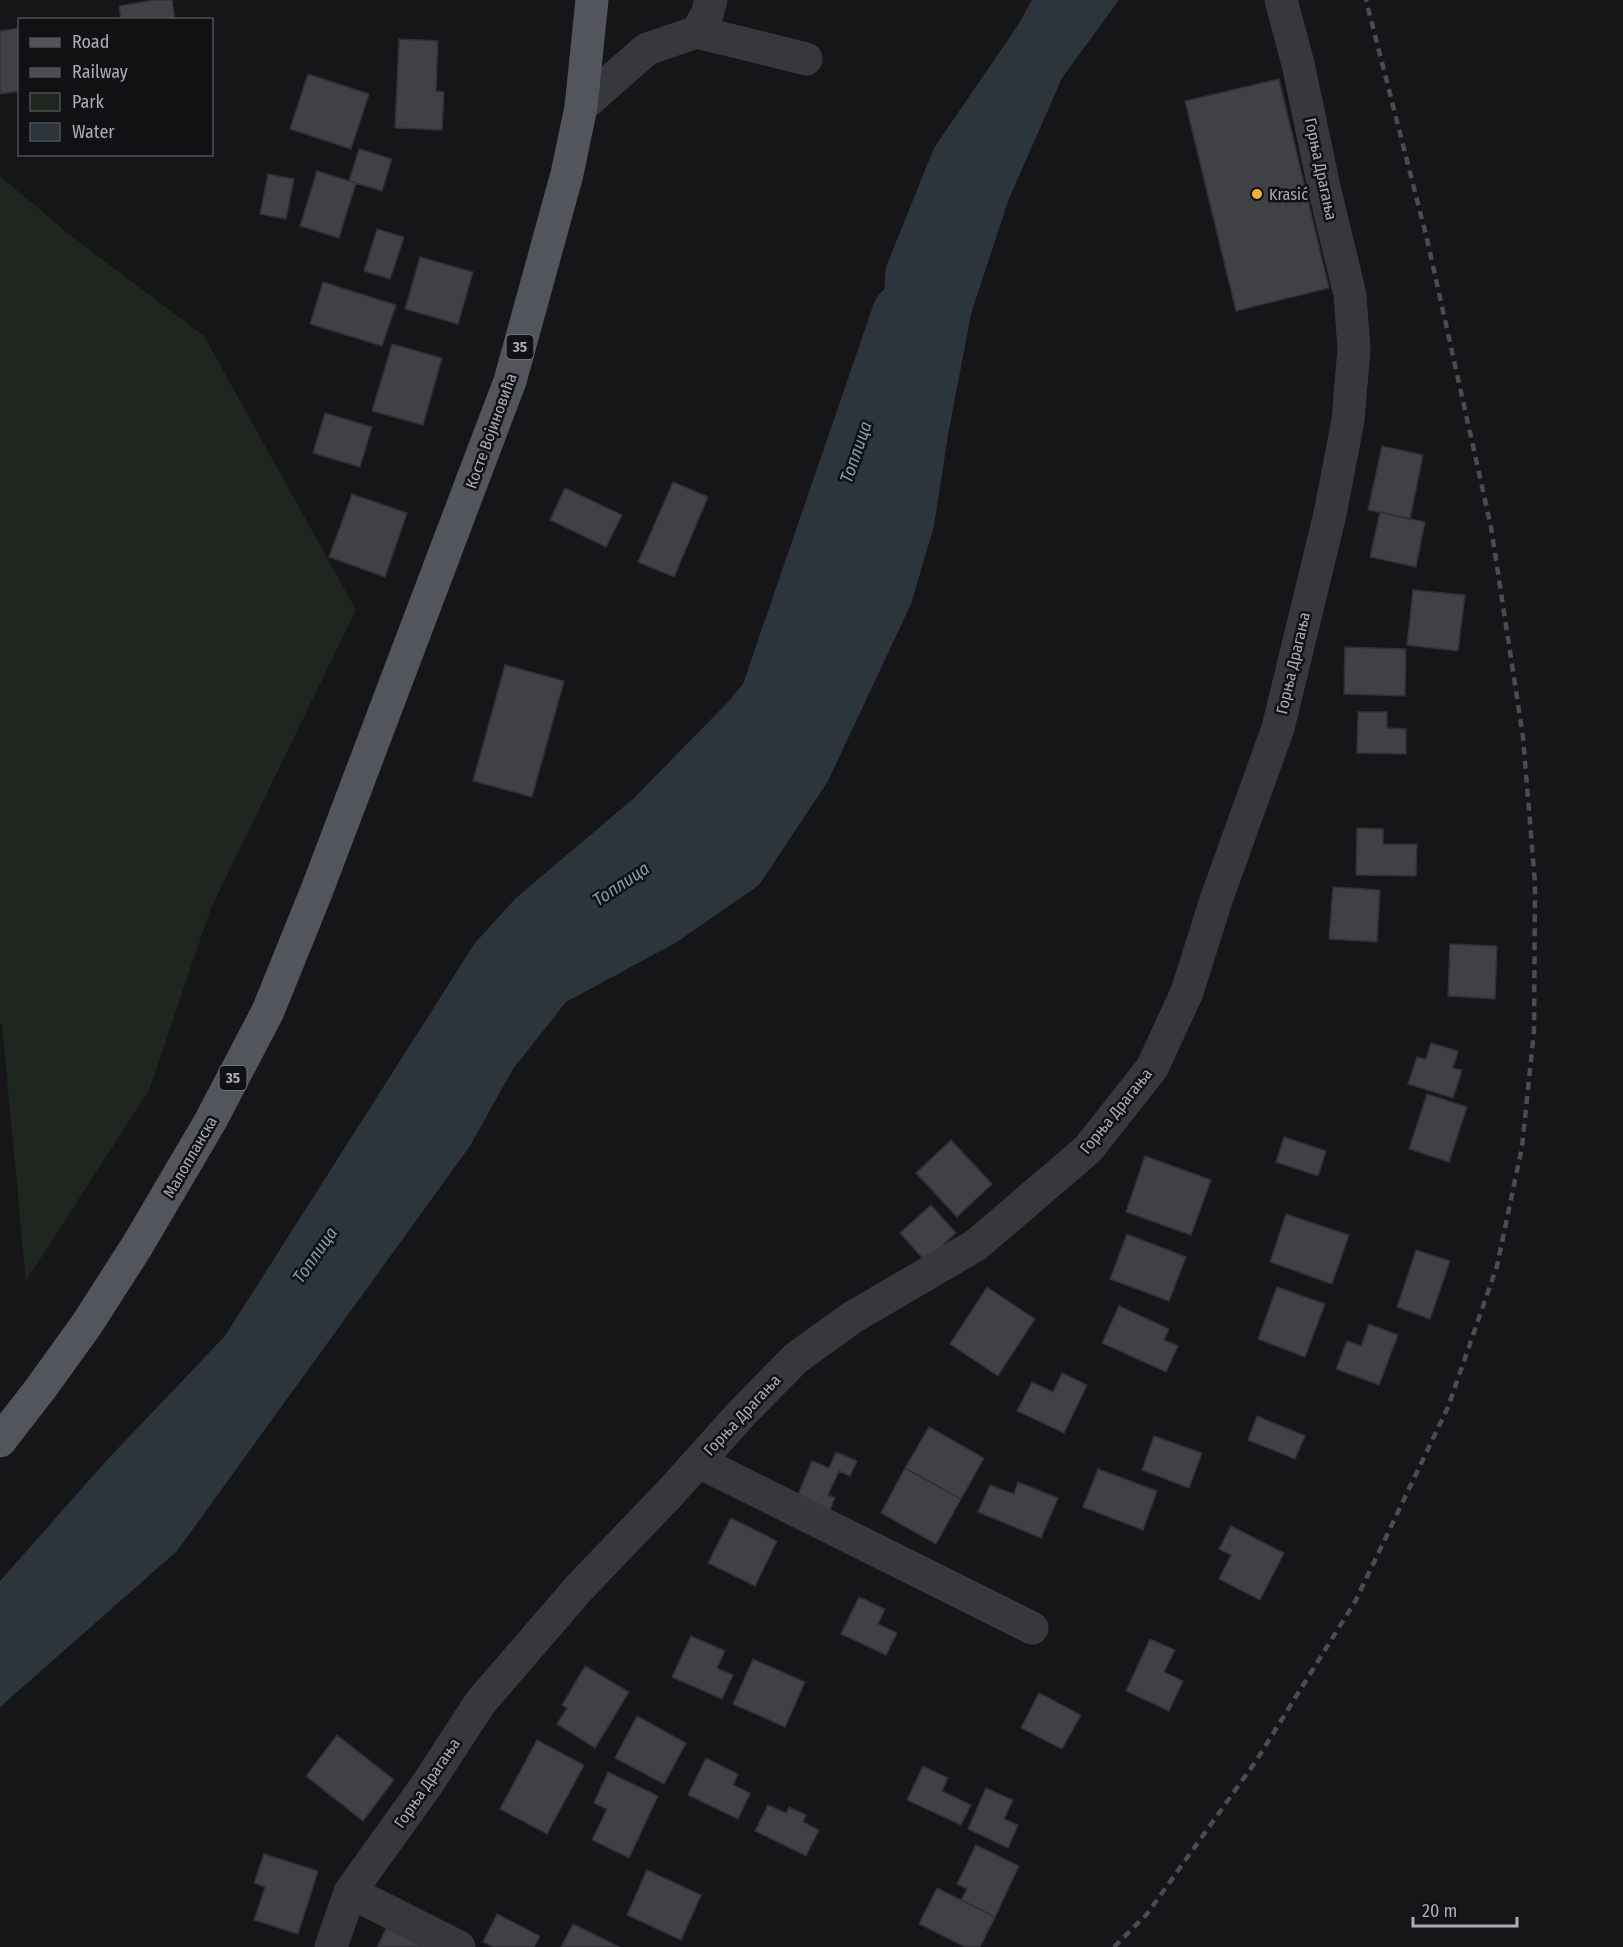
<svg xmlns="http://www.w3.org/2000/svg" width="1623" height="1947" font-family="'Fira Sans Condensed',sans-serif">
  <rect width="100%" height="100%" fill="#161618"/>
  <path fill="#1e261f" d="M0 176 70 235 204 336 356 610 211 908 149 1090 26 1281 2 1025 0 1022Z"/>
  <path fill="#2c353c" d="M1032 0H1119L1062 78 1008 201 971 314 948 435 934 526 911 604 828 781 759 885 677 942 566 1002 513 1069 470 1146 177 1551 0 1707V1581L107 1460 225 1336 475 943 516 898 634 798 729 701 785 633 834 568 870 467 886 267 934 148 1018 25Z"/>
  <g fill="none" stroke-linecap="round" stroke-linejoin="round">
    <path stroke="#2c353c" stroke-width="62" d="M773 692 903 314"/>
  </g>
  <path fill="#404145" stroke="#303034" stroke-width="1.5" d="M154 0H172L175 20H121L119 6Z
    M20 28V91L0 94V31Z
    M399 39 438 41 436 91 444 92 442 130 395 128Z
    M308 74 369 94 351 149 290 129Z
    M1279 79 1329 288 1236 311 1185 101Z
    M359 149 392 159 382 191 349 181Z
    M317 171 356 183 339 238 300 226Z
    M268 174 294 179 286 219 260 214Z
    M377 229 404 237 390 279 364 271Z
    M420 257 473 272 458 324 405 309Z
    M323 282 396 305 382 346 310 324Z
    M392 344 442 358 423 425 372 411Z
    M325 413 372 427 360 467 313 453Z
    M1382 446 1423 455 1410 519 1368 510Z
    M673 482 708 497 674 577 638 562Z
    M565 488 622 515 606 547 550 520Z
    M352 494 407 513 385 577 329 557Z
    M1380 512 1425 522 1416 567 1370 557Z
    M1413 590 1465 595 1458 651 1407 645Z
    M1345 647 1406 649 1405 696 1344 694Z
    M505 665 564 681 532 797 473 781Z
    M1358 712H1387V728L1406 729V754L1357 753Z
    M1357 828 1383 829V844H1417L1416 876 1356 875Z
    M1333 887 1380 890 1377 942 1329 939Z
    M1450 944 1497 946 1495 999 1448 996Z
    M1431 1043 1458 1051 1453 1068 1462 1070 1453 1098 1408 1084 1417 1057 1426 1059Z
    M1427 1094 1467 1107 1449 1162 1409 1149Z
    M1284 1137 1326 1151 1318 1176 1276 1162Z
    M951 1140 992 1184 957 1217 916 1173Z
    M1145 1156 1211 1180 1191 1235 1126 1212Z
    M931 1205 956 1233 925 1261 900 1233Z
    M1286 1214 1349 1235 1332 1284 1270 1262Z
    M1127 1234 1186 1257 1169 1301 1110 1279Z
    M1416 1250 1450 1261 1430 1319 1397 1307Z
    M987 1287 1035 1319 998 1376 950 1344Z
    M1277 1287 1325 1304 1305 1357 1258 1339Z
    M1119 1306 1169 1329 1164 1340 1178 1346 1166 1372 1102 1343Z
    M1369 1324 1398 1335 1379 1385 1336 1369 1347 1341 1361 1346Z
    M1062 1373 1087 1385 1064 1433 1017 1411 1032 1382 1053 1392Z
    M1257 1416 1305 1436 1295 1459 1248 1440Z
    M929 1427 984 1458 961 1499 905 1468Z
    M1154 1436 1202 1453 1189 1488 1142 1470Z
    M836 1452 857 1461 850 1476 839 1471 828 1495 835 1498 826 1519 794 1504 812 1461 829 1468Z
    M905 1468 961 1499 936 1544 881 1513Z
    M1098 1469 1157 1491 1143 1530 1083 1507Z
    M1018 1482 1058 1498 1041 1538 978 1512 990 1485 1014 1494Z
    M731 1518 777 1541 755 1586 708 1563Z
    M1231 1526 1284 1553 1260 1600 1219 1579 1231 1555 1219 1549Z
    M859 1597 885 1609 878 1624 897 1633 886 1655 841 1634Z
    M691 1636 725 1651 717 1668 733 1675 722 1699 672 1677Z
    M1150 1639 1175 1650 1164 1672 1183 1681 1169 1711 1126 1691Z
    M753 1659 805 1682 785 1727 733 1704Z
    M585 1666 629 1692 595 1748 557 1724 567 1708 562 1705Z
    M1039 1693 1081 1715 1062 1749 1021 1728Z
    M637 1716 686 1743 664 1784 615 1758Z
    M337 1735 394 1780 363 1821 306 1776Z
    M537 1740 584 1765 547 1834 500 1809Z
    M706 1758 738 1774 733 1785 750 1793 738 1819 688 1795Z
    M923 1766 948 1778 942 1791 971 1805 961 1825 907 1800Z
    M608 1772 658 1796 629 1858 592 1840 607 1809 594 1803Z
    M986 1788 1013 1800 1004 1819 1018 1825 1008 1848 968 1829Z
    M768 1805 786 1813 789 1807 806 1815 803 1822 819 1830 806 1856 755 1831Z
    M976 1845 1019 1866 995 1917 961 1900 967 1889 957 1884Z
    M264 1854 318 1871 298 1934 254 1920 265 1887 254 1883Z
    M647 1870 701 1895 681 1940 627 1915Z
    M937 1888 995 1917 980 1947H965L919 1924Z
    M497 1914 540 1936 534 1947H494L483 1942Z
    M573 1924 619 1947H561Z
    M387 1927 427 1947H377Z"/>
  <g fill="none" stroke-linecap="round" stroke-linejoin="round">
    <path stroke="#37383d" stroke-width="33" d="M697 32 806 59
      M581 107 647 49 697 32 707 14 711 0
      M699 1462 1032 1628
      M350 1892 459 1947
      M331 1947 350 1892 426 1786 480 1703 579 1588 671 1492 742 1413 796 1358 853 1317 976 1245 1088 1149 1152 1068 1187 992 1216 900 1278 728 1330 514 1348 420 1354 349 1350 295 1324 187 1298 64 1281 0"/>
    <path stroke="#53555c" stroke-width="33" d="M0 1441 41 1388 87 1324 137 1246 211 1120 268 1011 317 890 510 381 567 174 581 107 592 0"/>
    <path stroke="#4a4c52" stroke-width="4.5" stroke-dasharray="8 6" stroke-linecap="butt" d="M1114 1947 1147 1914 1256 1761 1356 1600 1448 1407 1497 1266 1522 1147 1534 1031 1535 883 1523 737 1491 527 1427 239 1366 0"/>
  </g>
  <circle fill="#f2b134" stroke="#111113" stroke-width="2" cx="1257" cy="194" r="6"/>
  <g text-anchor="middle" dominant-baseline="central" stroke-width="5" stroke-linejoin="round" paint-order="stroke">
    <g fill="#111113" stroke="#7b7e86" stroke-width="1.5">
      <rect x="506.5" y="335" width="27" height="24" rx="4.5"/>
      <rect x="219.5" y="1066" width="27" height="24" rx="4.5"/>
    </g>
    <g font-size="15" font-weight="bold" fill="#a8adb8">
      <text x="520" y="347">35</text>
      <text x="233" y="1078">35</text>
    </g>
    <g font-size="16" fill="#a8adb8" stroke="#111113">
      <text transform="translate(1321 169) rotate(78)">Горња Драгања</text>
      <text transform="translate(491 431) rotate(-70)">Косте Војиновића</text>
      <text transform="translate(1293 663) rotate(-77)">Горња Драгања</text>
      <text transform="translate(1116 1111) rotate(-51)">Горња Драгања</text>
      <text transform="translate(190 1157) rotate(-60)">Малопланска</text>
      <text transform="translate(742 1415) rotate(-47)">Горња Драгања</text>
      <text transform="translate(427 1783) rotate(-56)">Горња Драгања</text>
    </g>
    <g font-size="16" fill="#a8adb8" stroke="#111113" text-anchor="start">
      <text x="1269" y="194">Krasić</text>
    </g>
    <g font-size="18" font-style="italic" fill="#7f9bb3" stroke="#111113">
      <text transform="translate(856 452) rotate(-71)">Топлица</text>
      <text transform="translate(621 884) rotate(-34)">Топлица</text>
      <text transform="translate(315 1255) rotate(-55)">Топлица</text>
    </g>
  </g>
  <rect x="18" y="18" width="195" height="138" fill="#111113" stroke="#4d4f55" stroke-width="1.5"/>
  <rect x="30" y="38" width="30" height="9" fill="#53555c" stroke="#4d4f55" stroke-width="1.5"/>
  <text x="72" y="48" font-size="18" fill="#a8adb8">Road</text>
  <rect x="30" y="68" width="30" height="9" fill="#4a4c52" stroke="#4d4f55" stroke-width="1.5"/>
  <text x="72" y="78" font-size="18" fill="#a8adb8">Railway</text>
  <rect x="30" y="93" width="30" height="18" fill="#1e261f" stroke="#4d4f55" stroke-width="1.5"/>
  <text x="72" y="108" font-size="18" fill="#a8adb8">Park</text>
  <rect x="30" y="123" width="30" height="18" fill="#2c353c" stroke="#4d4f55" stroke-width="1.5"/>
  <text x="72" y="138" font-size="18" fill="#a8adb8">Water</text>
  <path d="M1413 1917v9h104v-9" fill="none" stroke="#a8adb8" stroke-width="3"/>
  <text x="1422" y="1917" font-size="18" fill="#a8adb8" stroke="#111113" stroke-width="4.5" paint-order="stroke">20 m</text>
</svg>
